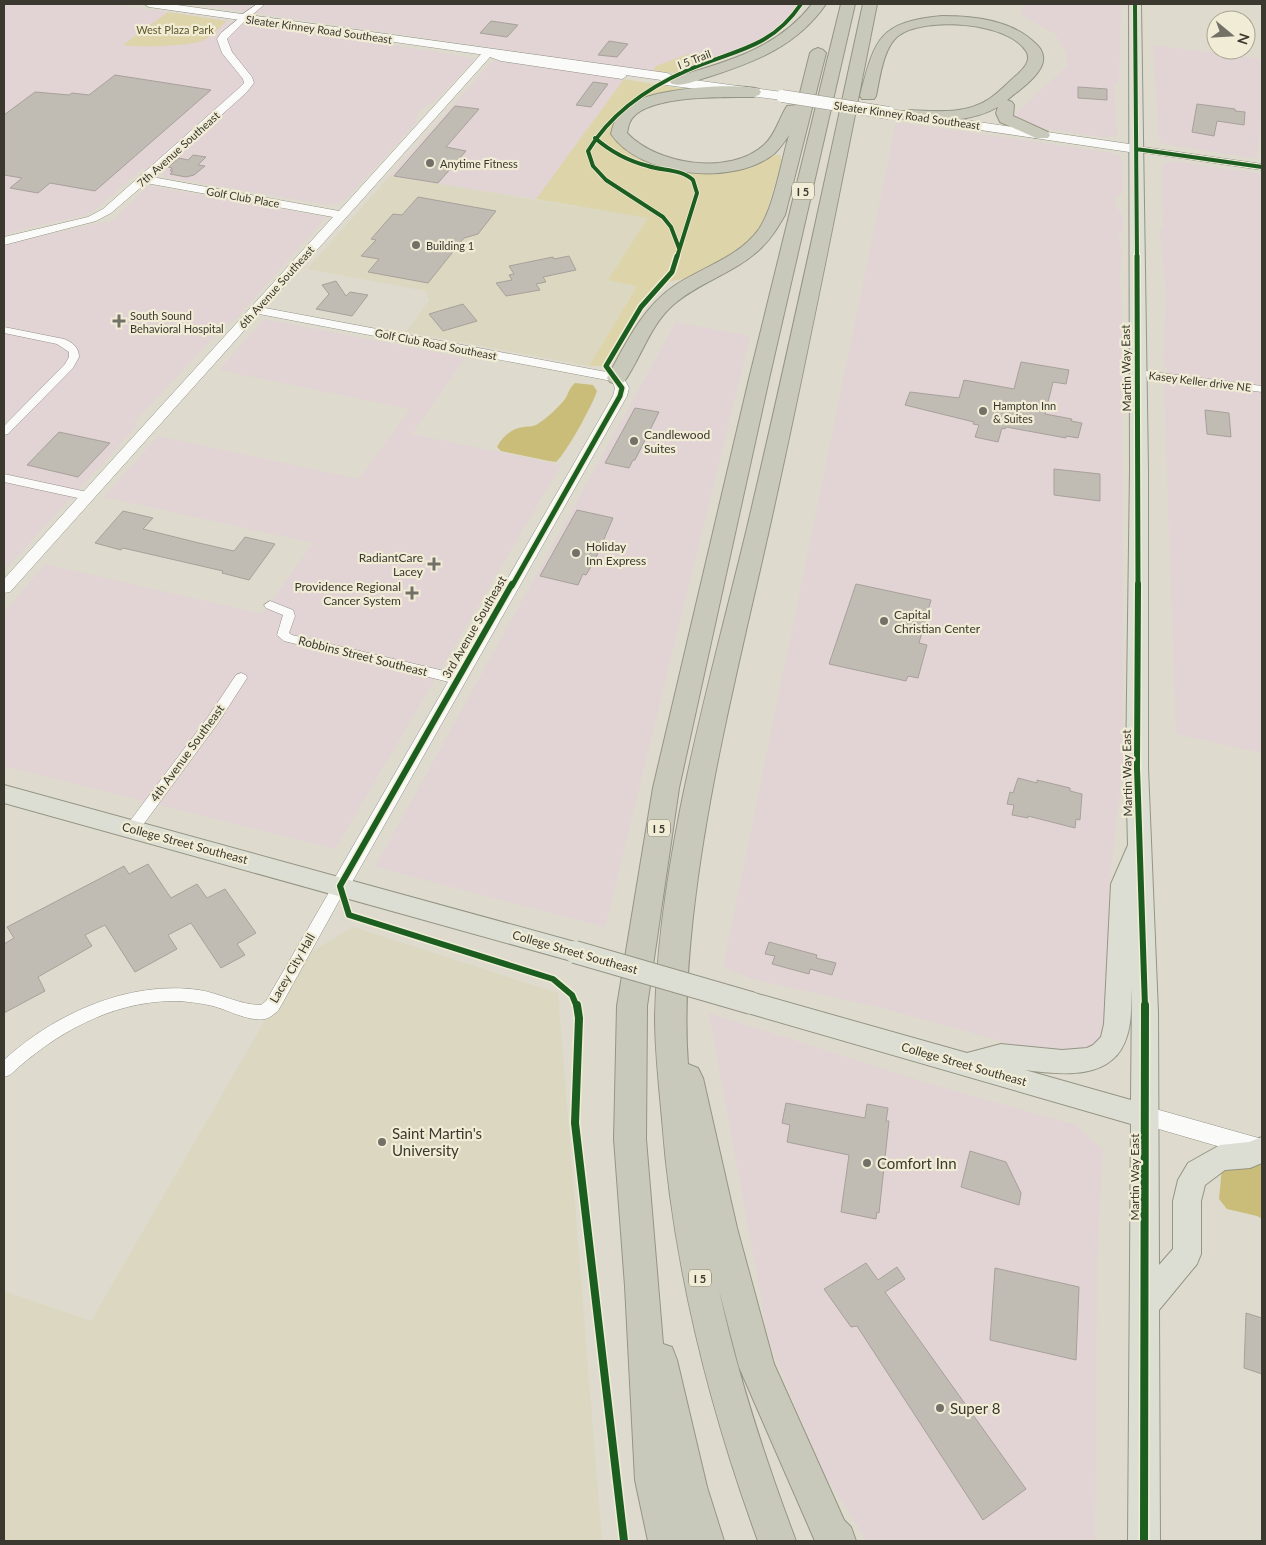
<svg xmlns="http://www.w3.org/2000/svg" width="1266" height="1545" font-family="Lato,sans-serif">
  <rect width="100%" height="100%" fill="#dedbce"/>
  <path fill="#e2d3d4" d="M4 4H112L350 38 473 58V61L436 100 418 111 415 124 345 200 340 202 328 205 165 177 162 173 142 169 94 211 83 216 35 226 4 235Z
    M192 4H797L791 16 775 30 742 49 718 57 656 66 653 71Z
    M1025 4H1121L1119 80 1114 86 1117 136 1102 137 1028 126 1011 118 1068 65 1066 52 1055 34 1021 15Z
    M1153 45 1262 59V106L1257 159 1164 144 1159 141Z
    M496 61 624 79 536 199 390 176 490 64Z
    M896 122 1108 152 1120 156 1122 159 1123 193 1116 196 1114 203 1123 217V230L1118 234 1122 254 1120 277 1122 310 1123 763 1110 877 1109 922 1113 1024 1091 1048 1041 1052 882 1008 752 979 723 967Z
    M1173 161 1262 174V753L1176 734 1164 389 1168 370 1163 365 1166 293 1160 232 1165 224 1162 220 1164 211 1162 207V164Z
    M148 186 326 217 235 320 226 324 135 421 136 427 4 571V247L16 242 104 222 110 223Z
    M264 319 465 358 412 434 561 465 335 849 4 766V613L45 564 262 614 313 543 104 497 158 436 359 479 410 409 219 370Z
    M676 322 750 336 605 927 375 867Z
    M709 1013 934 1085 1076 1125 1103 1150 1097 1262 1095 1541H867L821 1469 769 1341Z"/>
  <path fill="#dbd7c0" d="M390 176 648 218 608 280 637 285 589 366 406 332 429 300 426 291 307 269Z
    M353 927 558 993 602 1541H4V1291L91 1321 301 958Z"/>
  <path fill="#ddd4aa" d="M168 12 227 21C219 28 211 37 202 41 190 46 136 48 123 45Z
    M688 54 718 57 686 69 690 71 684 74 653 71 656 66Z
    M624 79 684 89 656 95 612 134C635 173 682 169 720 166 732 165 744 165 755 163 764 161 770 154 780 155L782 161 765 217 755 236 723 259 691 277 668 282 642 310 616 358 606 366H589L637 286 608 280 648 218 536 199Z"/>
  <path fill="#cabd79" d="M575 383 593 385 597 391C593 404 566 454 556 462L549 461 501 451 497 447C502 437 512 428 524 427 528 426 532 427 536 425 546 419 558 408 565 399 569 393 569 388 575 383Z
    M1250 1162 1262 1165V1219L1257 1216 1227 1209 1219 1199 1222 1168Z"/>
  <path fill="#c0bbb3" stroke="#a7a19a" d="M491 21 518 25 507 37 480 33Z
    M609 41 628 44 617 57 598 55Z
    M115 75 211 90 95 191 50 183 38 193 10 188 22 178 4 175V115L35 92 69 95 72 93 89 95Z
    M593 82 608 84 591 107 576 105Z
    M1078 87 1107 89V100L1078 98Z
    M1197 104 1235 109V111L1245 112 1244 125 1217 121 1214 136 1192 132Z
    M455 106 479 109 446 147 466 151 438 183 394 176Z
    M193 155 206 157 198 165 205 166 194 175 186 177 170 174 173 171H170L172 168 168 167 179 158 188 160Z
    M418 197 496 211 478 234 464 238 428 283 368 272 379 259 361 256 376 240 371 239 393 214 402 215Z
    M569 256 576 270 543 277 546 282 536 284 540 290 506 296 496 283 512 280 509 275 514 274 509 266 553 257 554 259Z
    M336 281 346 296 350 292 368 295 352 316 316 309 329 294 322 285Z
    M463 304 477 321 443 331 429 314Z
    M1021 362 1069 370 1066 384 1053 382 1045 414 1072 419 1071 421 1082 423 1078 438 1066 436V438L1006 427 1005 429 1002 428 998 442 975 437 979 425 973 424 974 422 905 405 910 392 959 398 964 380 1014 389Z
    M635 408 659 412 635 460H633L629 468 605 463Z
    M1205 410 1229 413 1231 437 1207 434Z
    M59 432 110 443 78 477 27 465Z
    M1054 469 1100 474V501L1054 495Z
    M577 510 613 518 595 560 586 575 583 574 578 585 540 576Z
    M123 511 153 518 143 529 199 543 234 551 245 537 275 544 249 580 222 573 223 571 123 548 121 550 95 543Z
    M856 584 931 600 919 643 927 645 918 678 908 676 906 681 829 664Z
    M1018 778 1037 783V780L1070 788V791L1082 794 1080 820 1076 819 1075 828 1028 816V818L1012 815 1014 805 1007 804 1010 792 1013 793Z
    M148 864 171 898 197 884 207 898 225 889 256 933 237 944 245 955 221 968 191 923 168 935 177 949 135 972 105 925 85 935 92 946 38 977 45 991 4 1013V944L14 938 7 927 124 866 129 874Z
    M769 942 817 955 816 958 836 963 832 975 810 969 809 974 772 964 775 956 765 954Z
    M786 1103 865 1118 867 1104 888 1108 886 1121H889L879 1213 877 1212 876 1219 841 1212 849 1155 787 1142 790 1125 782 1123Z
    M970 1151 1006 1162 1021 1193 1019 1205 961 1187Z
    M866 1263 878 1280 897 1267 905 1279 885 1292 1026 1489 983 1520 857 1326 851 1327 824 1289Z
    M995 1268 1079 1287 1076 1360 990 1340Z
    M1246 1313 1262 1318V1374L1244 1368Z"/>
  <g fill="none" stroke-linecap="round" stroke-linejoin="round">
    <defs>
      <path id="minor" d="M257 4H265L246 20H240V16Z
        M4 327 64 339C72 342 79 347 79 357L73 368 8 434 4 435V426L65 364 69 357V352L57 344 4 333Z
        M1138 370 1262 386V392L1134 375 1133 373Z
        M4 474 87 492 93 496 87 500 4 482Z
        M270 601 293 610 295 616 289 633 292 635 457 674 462 676 463 679 462 682 457 684 284 641 277 635 283 615 266 608 264 605Z
        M241 673 246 675 247 678 218 723 137 833 132 835 127 833 125 829 127 825 208 717 236 675Z
        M340 880 345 882 347 886 345 890 278 1011C274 1014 270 1018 265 1019 249 1022 228 1010 213 1006 200 1003 186 1001 172 1001 110 1002 54 1034 10 1075L4 1077V1060C54 1014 129 980 199 990 219 993 240 1005 261 1005L266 1001 335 882Z"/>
      <path id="tertiary" d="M243 15 248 18 227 39 232 52 252 77 254 83 246 93 152 177 339 211 484 51 622 73 627 76 622 79 501 61 490 57 265 308 617 374 622 375 629 388 627 396 347 891 340 894 333 891 331 886 333 881 613 396 615 388 612 381 259 314 10 592 4 593V579L333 217 146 183 111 213 96 221 4 245V237L88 217 103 209 238 89 244 83 243 79 222 53 217 39 221 33Z
        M1136 146 1262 164V170L1132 151 1130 149 1132 147Z
        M1145 1106 1262 1139V1159L1138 1123 1134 1116 1138 1109Z"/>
      <path id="secondary" d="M144 4H170L667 73 679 78 782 92 788 96 782 100 666 85 662 84 661 80 149 7Z
        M889 109 1136 145 1142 149 1136 153 885 116 883 113Z"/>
      <path id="primary" d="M1129 4H1141L1148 470V768L1158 1012 1159 1265 1173 1249V1201L1178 1180 1188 1163 1220 1145 1249 1142 1262 1137V1163L1250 1168 1225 1170 1205 1185 1201 1201V1254L1197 1264 1159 1310 1160 1541H1128L1131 1124 751 1014 742 1011 738 1003 742 995 751 992 967 1053 1001 1044 1062 1050 1087 1048 1093 1045 1101 1037 1104 1024 1111 884 1128 845 1126 768 1130 470ZM1132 989 1131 1100 1025 1070C1062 1075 1114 1081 1127 1036 1132 1021 1131 1004 1132 989Z
        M4 785 575 942 584 945 587 952 584 959 575 962 4 803Z"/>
      <path id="motorway" d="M812 4H826C797 46 755 62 708 77 697 80 683 87 672 84L669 81 672 78C725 62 776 50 812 4Z
        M841 4H855L769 379 679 788 647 1006 646 1139 663 1344 672 1347 677 1360 707 1487 724 1541H648L635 1480 625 1286 614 1139 617 1006 653 788 749 379Z
        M863 4H877C842 180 808 355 769 530 741 655 709 780 694 908 688 960 684 1012 688 1064L698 1068 703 1078 737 1228 774 1364 844 1520 851 1527 856 1541H815L739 1367 719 1290C738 1376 765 1459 796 1541H758C708 1404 673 1265 662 1119 659 1085 655 1051 655 1017 659 854 709 686 747 528 788 354 825 179 863 4Z
        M942 16C975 16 1012 20 1036 44 1042 49 1045 57 1042 65 1036 79 1018 91 1007 100L1012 102 1014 105 1013 116 1048 132 1050 135 1048 138H1036L1000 122 996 113 998 107C970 123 938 121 908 120L902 118 900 115 902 112 908 110C935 111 965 115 989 99 1000 92 1008 82 1018 74 1024 68 1032 60 1026 51 1008 22 924 16 898 36 883 48 880 78 876 96L874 99H862L860 96C875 38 879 22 942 16Z
        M818 48 823 50 826 53 785 215C778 227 771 239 760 249 735 273 699 282 673 305 650 325 641 358 624 382L617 384 610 382 607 378C625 345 642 308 674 286 702 267 738 258 759 229 774 207 781 162 789 135 785 141 780 148 775 153 735 187 640 177 611 134 614 121 617 113 628 105 651 89 732 82 759 89L761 92 759 95 753 97C727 97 642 94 630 122 628 125 628 130 627 133 657 165 730 176 764 145 776 134 779 118 787 106L797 105 810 53 813 50Z"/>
    </defs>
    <use href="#minor" stroke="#949188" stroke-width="1"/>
    <use href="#tertiary" stroke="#949188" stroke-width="1"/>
    <use href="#secondary" stroke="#949188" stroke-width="1"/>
    <use href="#primary" stroke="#959583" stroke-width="2"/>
    <use href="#motorway" stroke="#959583" stroke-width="2"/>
    <use href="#minor" fill="#fafaf8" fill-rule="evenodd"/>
    <use href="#tertiary" fill="#fafaf8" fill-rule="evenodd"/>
    <use href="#secondary" fill="#fafaf8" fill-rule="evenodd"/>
    <use href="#primary" fill="#dcddd3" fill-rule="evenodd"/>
    <use href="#motorway" fill="#c8c9bb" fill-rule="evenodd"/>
    <defs>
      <path id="secondary-bridge" d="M782 96 889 113"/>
      <path id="primary-bridge" d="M575 952 751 1003"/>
    </defs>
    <use href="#secondary-bridge" stroke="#949188" stroke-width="13" stroke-linecap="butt"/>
    <use href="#primary-bridge" stroke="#959583" stroke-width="24" stroke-linecap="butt"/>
    <use href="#secondary-bridge" stroke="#fafaf8" stroke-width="12"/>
    <use href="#primary-bridge" stroke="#dcddd3" stroke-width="22"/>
    <defs>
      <path id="cycleway-far3" d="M1135 4 1137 257
        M595 138C610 151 628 161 648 166 663 171 681 169 693 180L697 193 677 257
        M1136 149 1262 167
        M679 248 671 227 663 217 606 180 593 166 588 151C611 113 647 88 688 70 733 50 771 49 801 4"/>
      <path id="cycleway-far2" d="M1137 256 1138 586
        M512 586 620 396 622 388 606 366 641 307 672 272 677 256"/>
      <path id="cycleway-far1" d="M512 584 340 886 349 915 553 979 572 995 577 1007
        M1138 584 1137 768 1145 1007"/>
      <path id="cycleway" d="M577 1005 579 1018 575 1123 624 1541
        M1144 1541 1145 1005"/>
    </defs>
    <use href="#cycleway-far3" stroke="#f1ecd5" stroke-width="5.5"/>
    <use href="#cycleway-far2" stroke="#f1ecd5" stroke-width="8"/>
    <use href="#cycleway-far1" stroke="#f1ecd5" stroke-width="9"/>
    <use href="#cycleway" stroke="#f1ecd5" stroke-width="11"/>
    <use href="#cycleway-far3" stroke="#1b5e20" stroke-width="4"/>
    <use href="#cycleway-far2" stroke="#1b5e20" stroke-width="5"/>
    <use href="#cycleway-far1" stroke="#1b5e20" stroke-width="6"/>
    <use href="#cycleway" stroke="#1b5e20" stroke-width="8"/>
  </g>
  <g fill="#737167" stroke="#f1ecd5" stroke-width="2">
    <circle cx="430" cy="163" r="5"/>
    <circle cx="416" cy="245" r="5"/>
    <path d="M116.5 313.5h5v5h5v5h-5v5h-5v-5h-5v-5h5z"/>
    <circle cx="983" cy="411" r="5"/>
    <circle cx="634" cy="441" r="5"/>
    <circle cx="576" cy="553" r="5"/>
    <path d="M431.5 556.5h5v5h5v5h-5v5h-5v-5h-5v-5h5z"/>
    <path d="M409.5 585.5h5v5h5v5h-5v5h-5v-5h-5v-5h5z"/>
    <circle cx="884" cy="621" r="5"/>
    <circle cx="382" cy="1142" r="5"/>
    <circle cx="867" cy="1163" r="5"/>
    <circle cx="940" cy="1408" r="5"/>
  </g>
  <g text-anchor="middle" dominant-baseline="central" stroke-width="4.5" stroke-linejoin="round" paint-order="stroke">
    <g font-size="11" fill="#61572b" stroke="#f1ecd5">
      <text x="175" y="29">West Plaza Park</text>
    </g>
    <g font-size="11" fill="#3a382f" stroke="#f1ecd5">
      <text transform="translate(319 29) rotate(8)">Sleater Kinney Road Southeast</text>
      <text transform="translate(694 59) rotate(-21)">I 5 Trail</text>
      <text transform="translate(907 115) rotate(8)">Sleater Kinney Road Southeast</text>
      <text transform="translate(178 149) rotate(-42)">7th Avenue Southeast</text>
      <text transform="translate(243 197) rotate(10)">Golf Club Place</text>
      <text transform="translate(276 287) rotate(-48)">6th Avenue Southeast</text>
      <text transform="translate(436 344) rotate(11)">Golf Club Road Southeast</text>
      <text transform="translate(1200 381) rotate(7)">Kasey Keller drive NE</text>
    </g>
    <g font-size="11" fill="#3a382f" stroke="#f1ecd5" text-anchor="start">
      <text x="440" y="163">Anytime Fitness</text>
      <text x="426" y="245">Building 1</text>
      <text x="130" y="315">South Sound<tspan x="130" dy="13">Behavioral Hospital</tspan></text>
      <text x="993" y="405">Hampton Inn<tspan x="993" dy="13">&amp; Suites</tspan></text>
    </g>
    <g fill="#f1ecd5" stroke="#716e61" stroke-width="1">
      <rect x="792" y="182.5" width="22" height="17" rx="4"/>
      <rect x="648" y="819.5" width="22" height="17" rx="4"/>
      <rect x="689" y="1269.5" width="22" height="17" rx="4"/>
    </g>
    <g font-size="11" font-weight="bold" fill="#3a382f">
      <text x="803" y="191">I 5</text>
      <text x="659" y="828">I 5</text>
      <text x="700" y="1278">I 5</text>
    </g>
    <g font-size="12" fill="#3a382f" stroke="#f1ecd5">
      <text transform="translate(1126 368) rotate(-91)">Martin Way East</text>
      <text transform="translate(474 627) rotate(-60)">3rd Avenue Southeast</text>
      <text transform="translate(363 656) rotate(14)">Robbins Street Southeast</text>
      <text transform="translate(187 753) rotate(-54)">4th Avenue Southeast</text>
      <text transform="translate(1127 773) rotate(-91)">Martin Way East</text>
      <text transform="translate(185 843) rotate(15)">College Street Southeast</text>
      <text transform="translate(575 952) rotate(16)">College Street Southeast</text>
      <text transform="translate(292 968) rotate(-60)">Lacey City Hall</text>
      <text transform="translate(964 1064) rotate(16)">College Street Southeast</text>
      <text transform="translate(1134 1177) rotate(-90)">Martin Way East</text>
    </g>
    <g font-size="12" fill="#3a382f" stroke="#f1ecd5" text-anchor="start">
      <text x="644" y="434">Candlewood<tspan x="644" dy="14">Suites</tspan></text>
      <text x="586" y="546">Holiday<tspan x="586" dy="14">Inn Express</tspan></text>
      <text x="423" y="557" text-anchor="end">RadiantCare<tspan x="423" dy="14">Lacey</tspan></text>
      <text x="401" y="586" text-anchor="end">Providence Regional<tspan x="401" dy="14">Cancer System</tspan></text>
      <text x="894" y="614">Capital<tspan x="894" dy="14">Christian Center</tspan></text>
    </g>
    <g font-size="15" fill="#3a382f" stroke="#f1ecd5" text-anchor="start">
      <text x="392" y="1133">Saint Martin's<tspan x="392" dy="17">University</tspan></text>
      <text x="877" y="1163">Comfort Inn</text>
      <text x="950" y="1408">Super 8</text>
    </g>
  </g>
  <rect width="1266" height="1545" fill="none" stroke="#3a382f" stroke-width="10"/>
  <g transform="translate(1231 35) rotate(108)"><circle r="24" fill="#f1ecd5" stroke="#a8a493"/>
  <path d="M0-4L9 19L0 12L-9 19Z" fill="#737167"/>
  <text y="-8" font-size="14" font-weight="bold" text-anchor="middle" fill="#3a382f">N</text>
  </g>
</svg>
